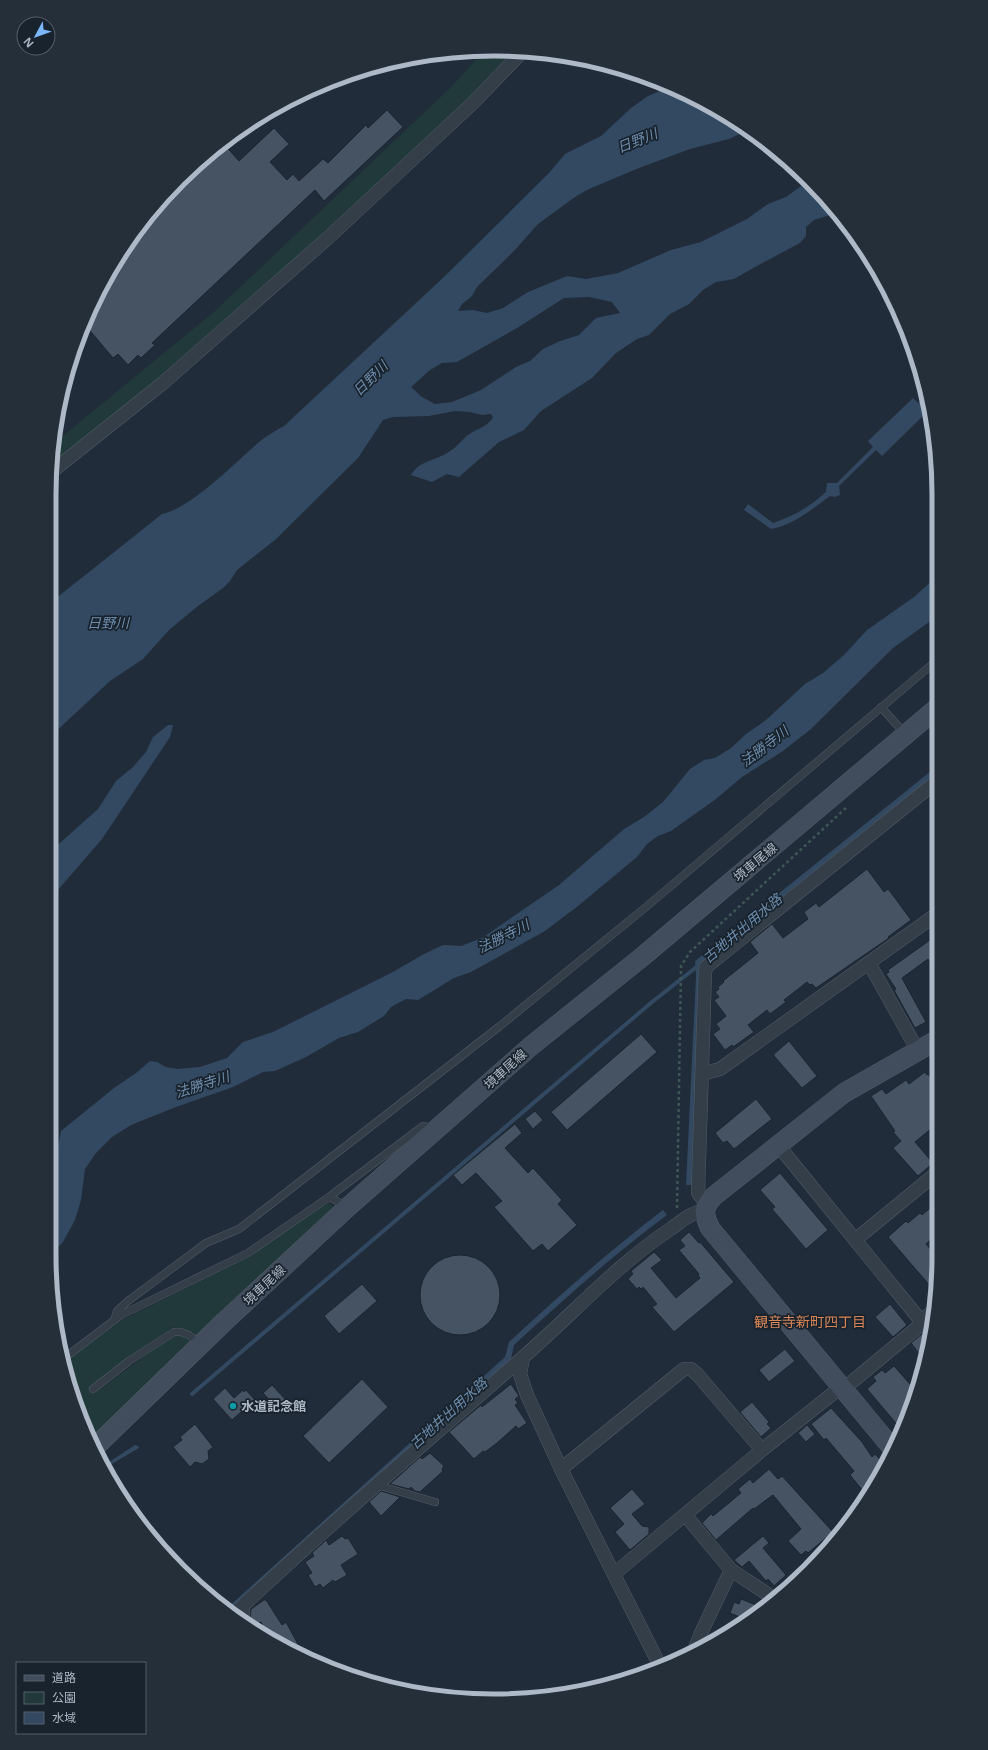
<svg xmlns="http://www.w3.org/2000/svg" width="988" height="1750" font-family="'Open Sans','Noto Sans JP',sans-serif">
  <rect width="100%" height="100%" fill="#202c39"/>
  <path fill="#21393a" d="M484 51 515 52 479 91 220 330 50 465 53 444 215 311 450 88Z
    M329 1203 335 1207 198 1338C190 1331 184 1328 173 1327L89 1387 95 1393 174 1334H180L192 1341 90 1442 73 1399 64 1362 124 1319 251 1256 325 1204Z"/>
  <path fill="#324961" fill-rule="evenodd" d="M670 87 717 109 746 131 729 139 690 149 639 168 589 189 575 197 538 224 514 251 477 287 472 296 462 304 458 311 473 310 487 313 503 308 528 292 567 276 586 279 618 273 671 250 701 242 747 219 768 204 786 197 801 186 812 183 837 213 814 220 806 227V236L800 243 755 267 734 279 716 282 703 290 689 304 670 314 649 335 637 339 616 353 592 378 541 411 524 430 499 442 459 477 447 474 432 482 411 475C419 461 434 461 447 453 455 449 461 441 468 435 478 428 485 428 493 418L491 414 482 415 470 412 455 411 429 416 393 417 383 420 358 458 275 540 237 570 230 581 223 588 198 606 169 630 143 659 110 681 51 736 50 603 162 514C190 509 236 462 258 443 266 436 275 431 284 426L445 276 549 173 565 154 601 136 631 108 648 96ZM589 297 612 302 620 313 596 318 579 335 560 341 543 349 530 361 516 367 481 390 452 402 435 404 422 397 411 387 430 370 442 363 457 362 517 328 564 298Z
    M926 396 927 401 921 406 927 412 882 456 876 450 839 486 840 495 835 497 830 496C812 509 794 525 771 529L744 510 748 504 773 523C794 516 809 507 826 492L827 483H837L873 447 868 441 913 398 918 403Z
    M936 577V617L893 648 811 729 783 751 742 777 716 799 671 831 658 836 647 844 637 857 578 906 545 931 471 972 454 978 418 1000 406 999 391 1007 384 1016 358 1032 339 1038 306 1057 275 1071 263 1072 233 1087 176 1107 131 1125 112 1137 96 1153 85 1169 81 1200 75 1220 63 1242 53 1252 52 1166H54L61 1131 114 1088 136 1073 150 1061 157 1062 166 1067 177 1069 200 1067 227 1058 243 1042 273 1032 391 973 424 954 443 945 461 946 482 938 559 885 624 829 644 817 663 802 690 769 704 760 715 758 731 748 746 734 766 720 805 684 823 673 844 655 867 630 914 597Z
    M168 725H173L170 737 102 839 51 898V851L98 809 116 781 133 767 146 752 153 737Z
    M936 767V776L702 964 692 1185H686L696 976 695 961Z
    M663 1210 667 1215C613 1255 563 1300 514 1345L511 1359 230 1612 226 1609 505 1357 509 1342C559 1296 609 1251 663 1210Z
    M135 1445 138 1446 139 1448 105 1468 103 1466Z"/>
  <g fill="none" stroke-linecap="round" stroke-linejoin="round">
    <path stroke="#324961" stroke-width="4" d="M192 1394 652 1002 699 965"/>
  </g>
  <path fill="#455363" stroke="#1b252f" d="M387 110 403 127 324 201 315 190 152 343 155 345 141 358 138 355 128 365 118 354 113 358 86 326 109 271 160 200 222 142 239 161 274 128 289 144 270 162 287 180 293 174 299 181 323 159 328 163 366 125 368 128Z
    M867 869 884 892 888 889 895 898 911 920 888 937 889 938 816 988 812 984 810 985 807 982 784 1000 786 1002 770 1014 767 1010 748 1025 754 1032 733 1047 732 1045 725 1050 713 1034 720 1029 716 1024 726 1016 714 1000 719 997 715 992 719 989 718 987 724 982 723 981 758 953 750 942 772 924 783 938 808 919 804 912 816 903 819 907Z
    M937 935V973L928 959 902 978 926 1022 915 1028 894 990 896 989 886 974 889 972 888 970Z
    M641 1034 657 1052 567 1130 551 1112Z
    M789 1041 817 1076 802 1088 774 1056V1054Z
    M925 1072 927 1075 928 1074 937 1087 938 1123 915 1142 933 1163 918 1176 893 1148 901 1141 893 1132 895 1131 871 1096 882 1089 886 1094 906 1080 909 1084Z
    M756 1099 772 1119 734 1149 727 1141 723 1143 715 1133Z
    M535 1111 543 1120 533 1129 525 1119Z
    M515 1124 522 1133 505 1148 528 1173 533 1168 562 1200 558 1204 577 1225 548 1251 542 1244 533 1251 494 1207 502 1201 476 1173 462 1185 453 1175Z
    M780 1173 828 1230 806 1249 772 1209 775 1207 760 1190Z
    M938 1201V1233L926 1244 938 1258 937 1294 888 1237 906 1221 908 1223 920 1213 922 1215Z
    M689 1232 699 1243 700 1242 734 1282 674 1332 652 1307 657 1304 643 1287 641 1289 639 1287 637 1289 628 1279 633 1274 631 1271 654 1252 662 1260 651 1268 676 1298 700 1278 698 1275 699 1274 679 1250 685 1246 680 1240Z
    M420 1295a40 40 0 1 1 80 0a40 40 0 1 1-80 0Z
    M362 1284 377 1301 339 1334 324 1316Z
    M890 1304 907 1325 893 1337 875 1317Z
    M932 1323 925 1361 911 1343 923 1333Z
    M785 1349 795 1361 769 1382 759 1370Z
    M894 1366 916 1391 900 1428 867 1389 876 1381 873 1377 882 1370 885 1373Z
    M362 1379 388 1407 329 1463 303 1436Z
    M511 1384 519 1396 515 1399 518 1403 515 1405 527 1423 518 1429 516 1426 497 1443 485 1452 483 1451 474 1459 449 1432 481 1405 482 1407Z
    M272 1385 286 1400 277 1408 263 1393Z
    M225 1388 234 1398 243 1390 244 1392 246 1390 255 1400 232 1420 213 1399Z
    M752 1402 769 1422 767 1424 771 1428 761 1437 740 1412Z
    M831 1408 862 1442 872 1457 875 1454 885 1465 879 1479 867 1496 850 1475 854 1471 826 1438 824 1440 811 1424Z
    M195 1424 213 1447 208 1451 209 1459 202 1464 195 1462 190 1467 173 1447 182 1440 180 1437Z
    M807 1425 815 1434 806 1442 798 1433Z
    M430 1453 444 1466 442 1469 443 1471 420 1492 415 1491 411 1487 409 1489 390 1484 420 1457 422 1459Z
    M769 1469 778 1479 782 1476 833 1532 808 1553 806 1551 801 1555 788 1541 801 1529 773 1495 754 1509 753 1508 716 1540 702 1523 711 1514 713 1516 741 1493 738 1489 750 1479 753 1483Z
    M632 1489 645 1504 632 1514 642 1526 649 1527V1534L630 1550 615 1532 624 1524 610 1508Z
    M381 1491 400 1497 381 1516 369 1502Z
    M342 1536 345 1539 348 1538 358 1554 341 1565 347 1575 335 1582 333 1580 323 1588 320 1584 315 1587 308 1575 312 1573 305 1562 314 1556 312 1553 325 1541 326 1540 329 1545Z
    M763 1536 769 1543 763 1548 786 1575 774 1586 768 1579 766 1581 749 1561 742 1567 734 1560Z
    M741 1599 764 1608 747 1620 730 1613 734 1602 739 1604Z
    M264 1600H266L282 1625 286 1622 300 1648 293 1653 277 1643 271 1633 267 1635 261 1622 249 1628 251 1609Z"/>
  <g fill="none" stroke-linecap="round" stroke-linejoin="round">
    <defs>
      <path id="lane" d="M881 707 905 734
        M329 1197 423 1126 433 1128
        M114 1321 117 1311 128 1301 206 1243 239 1229 500 1026 646 907 936 661
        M63 1359 121 1315 248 1253 329 1197 346 1206
        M93 1389 129 1361 174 1332C184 1330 193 1338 201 1344
        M377 1485 435 1502"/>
      <path id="street" d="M50 473 163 383 329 237 473 103 522 52
        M869 963 918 1051
        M702 1074 720 1069 937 914
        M778 1145 921 1321 934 1310
        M707 1204 698 1193 705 973 706 967 931 786
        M855 1240 938 1172
        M523 1358 520 1374 527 1395 561 1469 661 1668
        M853 1381 918 1327 921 1321
        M561 1469 684 1369H691L697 1374 762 1450
        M686 1516 731 1570 701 1633 693 1653
        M731 1570 775 1599
        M614 1574 762 1450 841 1387
        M243 1606V1623
        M233 1615C326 1527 425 1443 521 1359 571 1316 617 1264 672 1228 683 1220 692 1212 705 1210"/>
      <path id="secondary" d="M892 1448 710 1228C703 1213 703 1208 714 1196L844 1093 937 1040
        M93 1449 225 1321 348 1207 531 1046 642 957 936 709"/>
    </defs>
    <use href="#lane" stroke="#515c67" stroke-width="8"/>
    <use href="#street" stroke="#515c67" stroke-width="14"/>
    <use href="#secondary" stroke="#515c67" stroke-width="20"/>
    <path stroke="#3f5657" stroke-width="2.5" stroke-dasharray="3 3" stroke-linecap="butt" d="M677 1208 681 966 690 952 848 806"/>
    <use href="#lane" stroke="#333e49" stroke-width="7"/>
    <use href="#street" stroke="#333e49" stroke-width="13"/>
    <use href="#secondary" stroke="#414d5c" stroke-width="19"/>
  </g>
  <circle fill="#0f9aa8" stroke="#19232d" stroke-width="1.5" cx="233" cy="1406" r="4"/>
  <g text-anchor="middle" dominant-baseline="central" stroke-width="3.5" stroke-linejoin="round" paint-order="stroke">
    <g font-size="13" fill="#adb9c6" stroke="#19232d">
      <text transform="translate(755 862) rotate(-40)">境車尾線</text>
      <text transform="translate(505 1069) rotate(-42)">境車尾線</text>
      <text transform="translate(264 1285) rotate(-43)">境車尾線</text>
    </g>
    <g font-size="13" font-weight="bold" fill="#adb9c6" stroke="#19232d" text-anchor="start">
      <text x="241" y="1406">水道記念館</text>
    </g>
    <g font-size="14" font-style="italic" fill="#6d8cab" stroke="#19232d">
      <text transform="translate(637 140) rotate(-22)">日野川</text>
      <text transform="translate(370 378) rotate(-45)">日野川</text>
      <text x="108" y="622">日野川</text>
      <text transform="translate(764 746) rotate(-38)">法勝寺川</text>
      <text transform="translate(742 928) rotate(-40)">古地井出用水路</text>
      <text transform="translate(503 936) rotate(-27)">法勝寺川</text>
      <text transform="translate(202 1084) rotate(-18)">法勝寺川</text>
      <text transform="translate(448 1413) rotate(-42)">古地井出用水路</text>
    </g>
    <g font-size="14" fill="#d78557" stroke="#19232d">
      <text x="810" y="1321">観音寺新町四丁目</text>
    </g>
  </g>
  <path d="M0 0H988V1750H0ZM494 56H494A438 438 0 0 1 932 494V1256A438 438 0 0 1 494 1694H494A438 438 0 0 1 56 1256V494A438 438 0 0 1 494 56Z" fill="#252f39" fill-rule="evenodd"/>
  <path fill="none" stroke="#adb9c6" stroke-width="5" d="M494 56H494A438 438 0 0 1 932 494V1256A438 438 0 0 1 494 1694H494A438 438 0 0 1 56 1256V494A438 438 0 0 1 494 56Z"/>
  <rect x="16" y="1662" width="130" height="72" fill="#19232d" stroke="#545f6a"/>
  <rect x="24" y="1675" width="20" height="6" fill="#414d5c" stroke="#545f6a"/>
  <text x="52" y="1682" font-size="12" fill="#adb9c6">道路</text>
  <rect x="24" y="1692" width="20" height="12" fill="#21393a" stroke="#545f6a"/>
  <text x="52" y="1702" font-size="12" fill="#adb9c6">公園</text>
  <rect x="24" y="1712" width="20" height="12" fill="#324961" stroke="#545f6a"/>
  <text x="52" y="1722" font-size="12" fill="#adb9c6">水域</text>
  <g transform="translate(36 36) rotate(229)"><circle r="19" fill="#19232d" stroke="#545f6a"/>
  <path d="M0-3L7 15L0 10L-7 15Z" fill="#7cb7fc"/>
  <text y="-6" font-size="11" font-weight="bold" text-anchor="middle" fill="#adb9c6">N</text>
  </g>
</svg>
